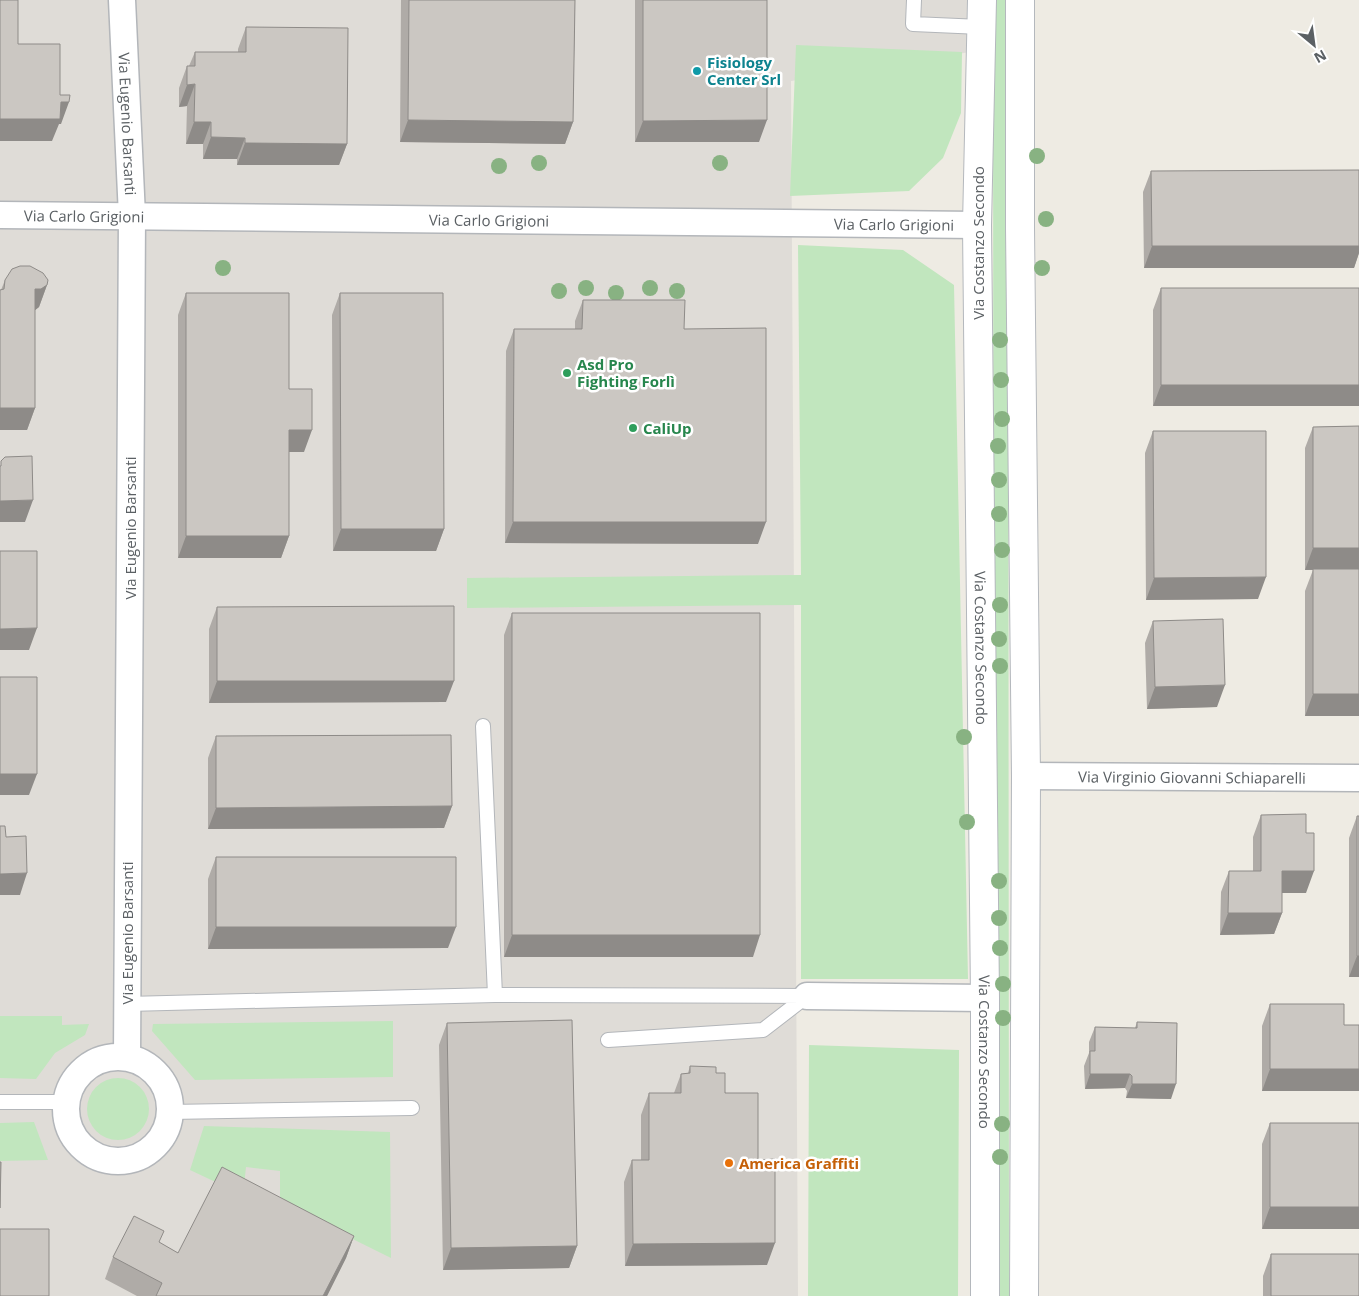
<svg xmlns="http://www.w3.org/2000/svg" width="1359" height="1296" font-family="'Open Sans',sans-serif">
  <rect width="100%" height="100%" fill="#eeebe3"/>
  <path fill="#dfdcd7" d="M0 0H1021L1020 44 791 81 798 1296H0Z"/>
  <path fill="#c1e6be" d="M993 0H1008L1009 1296H994Z
    M796 45 962 52 961 113 943 158 909 191 790 196Z
    M798 245 903 250 954 285 968 979H801V605L467 608V578L801 575Z
    M0 1016H62V1025L89 1024 85 1035 55 1053 36 1079 0 1078Z
    M393 1021V1077L195 1080 152 1031 153 1024Z
    M809 1045 959 1050 958 1296H808Z
    M87 1109a31 31 0 1 1 62 0a31 31 0 1 1-62 0Z
    M34 1122 48 1160 0 1161V1123Z
    M204 1126 390 1132 391 1258 280 1203V1171L246 1167 243 1195 190 1170Z"/>
  <g fill="none" stroke-linecap="round" stroke-linejoin="round">
    <defs>
      <path id="lane" d="M914 0 913 24 981 27
        M483 726 495 995 807 996
        M127 1004 495 995
        M608 1040 763 1030 807 996
        M0 1102H65
        M170 1112 412 1108"/>
      <g id="street">
        <path id="s1" d="M122 0 132 216 127 1057"/>
        <path id="s2" d="M0 215 977 225"/>
        <path id="s3" d="M1026 776 1359 778"/>
        <path d="M807 996 985 998"/>
        <circle cx="118" cy="1109" r="52"/>
      </g>
      <g id="secondary">
        <path id="s4" d="M982 0 977 225 985 998V1296"/>
        <path d="M1020 0V228L1026 776 1024 1296"/>
      </g>
    </defs>
    <use href="#lane" stroke="#b3b6ba" stroke-width="16"/>
    <use href="#street" stroke="#b3b6ba" stroke-width="29"/>
    <use href="#secondary" stroke="#b4b8bd" stroke-width="30"/>
    <use href="#lane" stroke="#fff" stroke-width="14"/>
    <use href="#street" stroke="#fff" stroke-width="26"/>
    <use href="#secondary" stroke="#fff" stroke-width="28"/>
  </g>
  <g fill="#88b282">
    <circle cx="1037" cy="156" r="8"/>
    <circle cx="539" cy="163" r="8"/>
    <circle cx="720" cy="163" r="8"/>
    <circle cx="499" cy="166" r="8"/>
    <circle cx="1046" cy="219" r="8"/>
    <circle cx="223" cy="268" r="8"/>
    <circle cx="1042" cy="268" r="8"/>
    <circle cx="586" cy="288" r="8"/>
    <circle cx="650" cy="288" r="8"/>
    <circle cx="559" cy="291" r="8"/>
    <circle cx="677" cy="291" r="8"/>
    <circle cx="616" cy="293" r="8"/>
    <circle cx="1000" cy="340" r="8"/>
    <circle cx="1001" cy="380" r="8"/>
    <circle cx="1002" cy="419" r="8"/>
    <circle cx="998" cy="446" r="8"/>
    <circle cx="999" cy="480" r="8"/>
    <circle cx="999" cy="514" r="8"/>
    <circle cx="1002" cy="550" r="8"/>
    <circle cx="1000" cy="605" r="8"/>
    <circle cx="999" cy="639" r="8"/>
    <circle cx="1000" cy="666" r="8"/>
    <circle cx="964" cy="737" r="8"/>
    <circle cx="967" cy="822" r="8"/>
    <circle cx="999" cy="881" r="8"/>
    <circle cx="999" cy="918" r="8"/>
    <circle cx="1000" cy="948" r="8"/>
    <circle cx="1003" cy="984" r="8"/>
    <circle cx="1003" cy="1018" r="8"/>
    <circle cx="1002" cy="1124" r="8"/>
    <circle cx="1000" cy="1157" r="8"/>
  </g>
  <path fill="#afaba7" d="M401 0H575L573 122 565 144 400 142Z
    M635 0H767L759 142H635Z
    M246 27 347 144 339 165H237V159H203V144H186L187 106 179 107V88L187 66H189L195 52H238V49Z
    M1359 170V253L1354 268H1144L1143 192 1151 171Z
    M5 280 47 285 39 307 35 310V408L27 430 1 290Z
    M1161 288H1359L1153 406V310Z
    M186 293 289 389 304 452H289V536L281 558H178V315Z
    M340 293 444 529 436 551H333L332 315Z
    M583 300 684 329 758 544 505 543 506 351 514 329H575V321Z
    M1359 426V716H1305V591L1313 570H1305V448L1313 427Z
    M1153 431 1258 599 1146 600 1145 453Z
    M217 607 446 702 209 703V629Z
    M512 613 753 957H504V635Z
    M1153 621 1217 707 1147 709 1145 643Z
    M216 736 452 806 444 828 208 829V758Z
    M1261 815 1306 893H1282V913L1274 934 1220 935 1221 892 1229 871H1253V837Z
    M1357 816 1359 977H1349V838Z
    M216 857 448 948 208 949V879Z
    M1270 1004 1344 1025H1359V1091H1262V1026Z
    M1137 1022 1171 1099 1126 1098 1127 1091 1125 1088 1085 1089 1084 1066 1089 1053V1042L1095 1027 1135 1028Z
    M447 1023 577 1246 569 1268 443 1270 439 1045Z
    M690 1066 716 1073 758 1160 767 1265 625 1266 624 1182 632 1160H641V1115L649 1093H674L681 1074 688 1073Z
    M1270 1123H1359L1262 1229V1144Z
    M354 1236 346 1258 327 1296H137L105 1279 113 1257 160 1243 178 1253Z
    M1271 1254 1359 1296H1263V1276Z"/>
  <path fill="#8e8b88" d="M195 84 187 106 179 107 187 85Z
    M61 102H69L61 124H59L52 141H0V119Z
    M408 120 573 122 565 144 400 142Z
    M767 120 759 142H635L643 121Z
    M194 122H211L203 144H186Z
    M211 137 245 138 237 159H203Z
    M245 143 347 144 339 165H237Z
    M1359 239V253L1354 268H1144L1152 246Z
    M47 285 39 307 34 311 35 289Z
    M1161 385H1359V406H1153Z
    M0 408H35L27 430H0Z
    M289 430H312L304 452H281Z
    M33 500 25 522H0V501Z
    M513 522H766L758 544 505 543Z
    M341 529H444L436 551H333Z
    M186 536H289L281 558H178Z
    M1313 548H1359V569L1305 570Z
    M1266 577 1258 599 1146 600 1154 578Z
    M37 628 29 650H0V629Z
    M217 681H454L446 702 209 703Z
    M1225 685 1217 707 1147 709 1155 687Z
    M1313 694H1359V716H1305Z
    M0 774H37L29 795H0Z
    M452 806 444 828 208 829 216 808Z
    M1282 871H1314L1306 893H1274Z
    M27 873 20 895H0V874Z
    M1228 913H1282L1274 934 1220 935Z
    M216 927H456L448 948 208 949Z
    M512 935H760L753 957H504Z
    M1357 956H1359V977H1349Z
    M1270 1069H1359V1091H1262Z
    M1090 1074H1130L1125 1088 1085 1089Z
    M1132 1084H1176L1171 1099 1126 1098Z
    M1270 1207H1359V1229H1262Z
    M354 1236 346 1258 327 1296H323Z
    M775 1243 767 1265 625 1266 633 1244Z
    M577 1246 569 1268 443 1270 451 1248Z"/>
  <path fill="#cbc7c2" stroke="#8e8b88" d="M0 0H18V44H60V95H70L69 102H61L60 119H0Z
    M409 0H575L573 122 408 120Z
    M643 0H767V120L643 121Z
    M246 27 348 28 347 144 245 143V138L211 137V122H194L195 84 187 85V66H195V52H246Z
    M1359 170V246H1152L1151 171Z
    M20 266H30L43 273 48 280 47 285 41 289H35V408H0V290L4 289 5 280 12 269Z
    M1161 288H1359V385H1161Z
    M186 293H289V389H312V430H289V536H186Z
    M340 293H443L444 529H341Z
    M583 300H685L684 329 766 328V522H513L514 329H582Z
    M1359 426V548H1313V427Z
    M1153 431H1266V577L1154 578Z
    M32 456 33 500 0 501V466H1V461L5 457Z
    M0 551H37V628L0 629Z
    M1313 569H1359V694H1313Z
    M454 606V681H217V607Z
    M512 613H760V935H512Z
    M1223 619 1225 685 1155 687 1153 621Z
    M0 677H37V774H0Z
    M451 735 452 806 216 808V736Z
    M1306 814V833H1314V871H1282V913H1228L1229 871H1261V815Z
    M1357 816H1359V956H1357Z
    M0 826H5L6 837 26 836 27 873 0 874Z
    M216 857H456V927H216Z
    M1270 1004H1344V1025H1359V1069H1270Z
    M572 1020 577 1246 451 1248 447 1023Z
    M1137 1022 1177 1023 1176 1084H1132V1076L1130 1074H1090V1051H1095V1027L1137 1028Z
    M690 1066 716 1067V1073H725V1093H758V1160L775 1159V1243L633 1244 632 1160H649V1093H681V1074L690 1073Z
    M1270 1123H1359V1207H1270Z
    M0 1162H1L0 1208Z
    M222 1167 354 1236 323 1296H156L162 1283 113 1257 134 1216 164 1231 159 1242 178 1253Z
    M0 1229H49V1296H0Z
    M1271 1254H1359V1296H1271Z"/>
  <circle fill="#0f9aa8" stroke="#fff" stroke-width="2" cx="697" cy="71" r="5"/>
  <g fill="#2e9e5b" stroke="#fff" stroke-width="2">
    <circle cx="567" cy="373" r="5"/>
    <circle cx="633" cy="428" r="5"/>
  </g>
  <circle fill="#e8710a" stroke="#fff" stroke-width="2" cx="729" cy="1163" r="5"/>
  <g text-anchor="middle" dominant-baseline="central" stroke-width="5" stroke-linejoin="round" paint-order="stroke">
    <g font-size="15" font-weight="bold" fill="#0d838f" stroke="#fff" text-anchor="start">
      <text x="707" y="62">Fisiology<tspan x="707" dy="17">Center Srl</tspan></text>
    </g>
    <g font-size="15" fill="#5b6064" stroke="#fff">
      <text stroke="none"><textPath href="#s1" startOffset="124">Via Eugenio Barsanti</textPath></text>
      <text stroke="none"><textPath href="#s2" startOffset="84">Via Carlo Grigioni</textPath></text>
      <text stroke="none"><textPath href="#s2" startOffset="489">Via Carlo Grigioni</textPath></text>
      <text stroke="none"><textPath href="#s2" startOffset="894">Via Carlo Grigioni</textPath></text>
      <text transform="translate(978 243) rotate(-90)">Via Costanzo Secondo</text>
      <text transform="translate(130 528) rotate(-90)">Via Eugenio Barsanti</text>
      <text stroke="none"><textPath href="#s4" startOffset="648">Via Costanzo Secondo</textPath></text>
      <text stroke="none"><textPath href="#s3" startOffset="166">Via Virginio Giovanni Schiaparelli</textPath></text>
      <text transform="translate(127 933) rotate(-90)">Via Eugenio Barsanti</text>
      <text stroke="none"><textPath href="#s4" startOffset="1052">Via Costanzo Secondo</textPath></text>
    </g>
    <g font-size="15" font-weight="bold" fill="#27864d" stroke="#fff" text-anchor="start">
      <text x="577" y="364">Asd Pro<tspan x="577" dy="17">Fighting Forlì</tspan></text>
      <text x="643" y="428">CaliUp</text>
    </g>
    <g font-size="15" font-weight="bold" fill="#c56008" stroke="#fff" text-anchor="start">
      <text x="739" y="1163">America Graffiti</text>
    </g>
  </g>
  <g transform="translate(1314 45) rotate(151)" stroke="#ffffff" stroke-width="4" paint-order="stroke">
  <path d="M0-4L9 19L0 12L-9 19Z" fill="#5b6064"/>
  <text y="-8" font-size="14" font-weight="bold" text-anchor="middle" fill="#5b6064">N</text>
  </g>
</svg>
